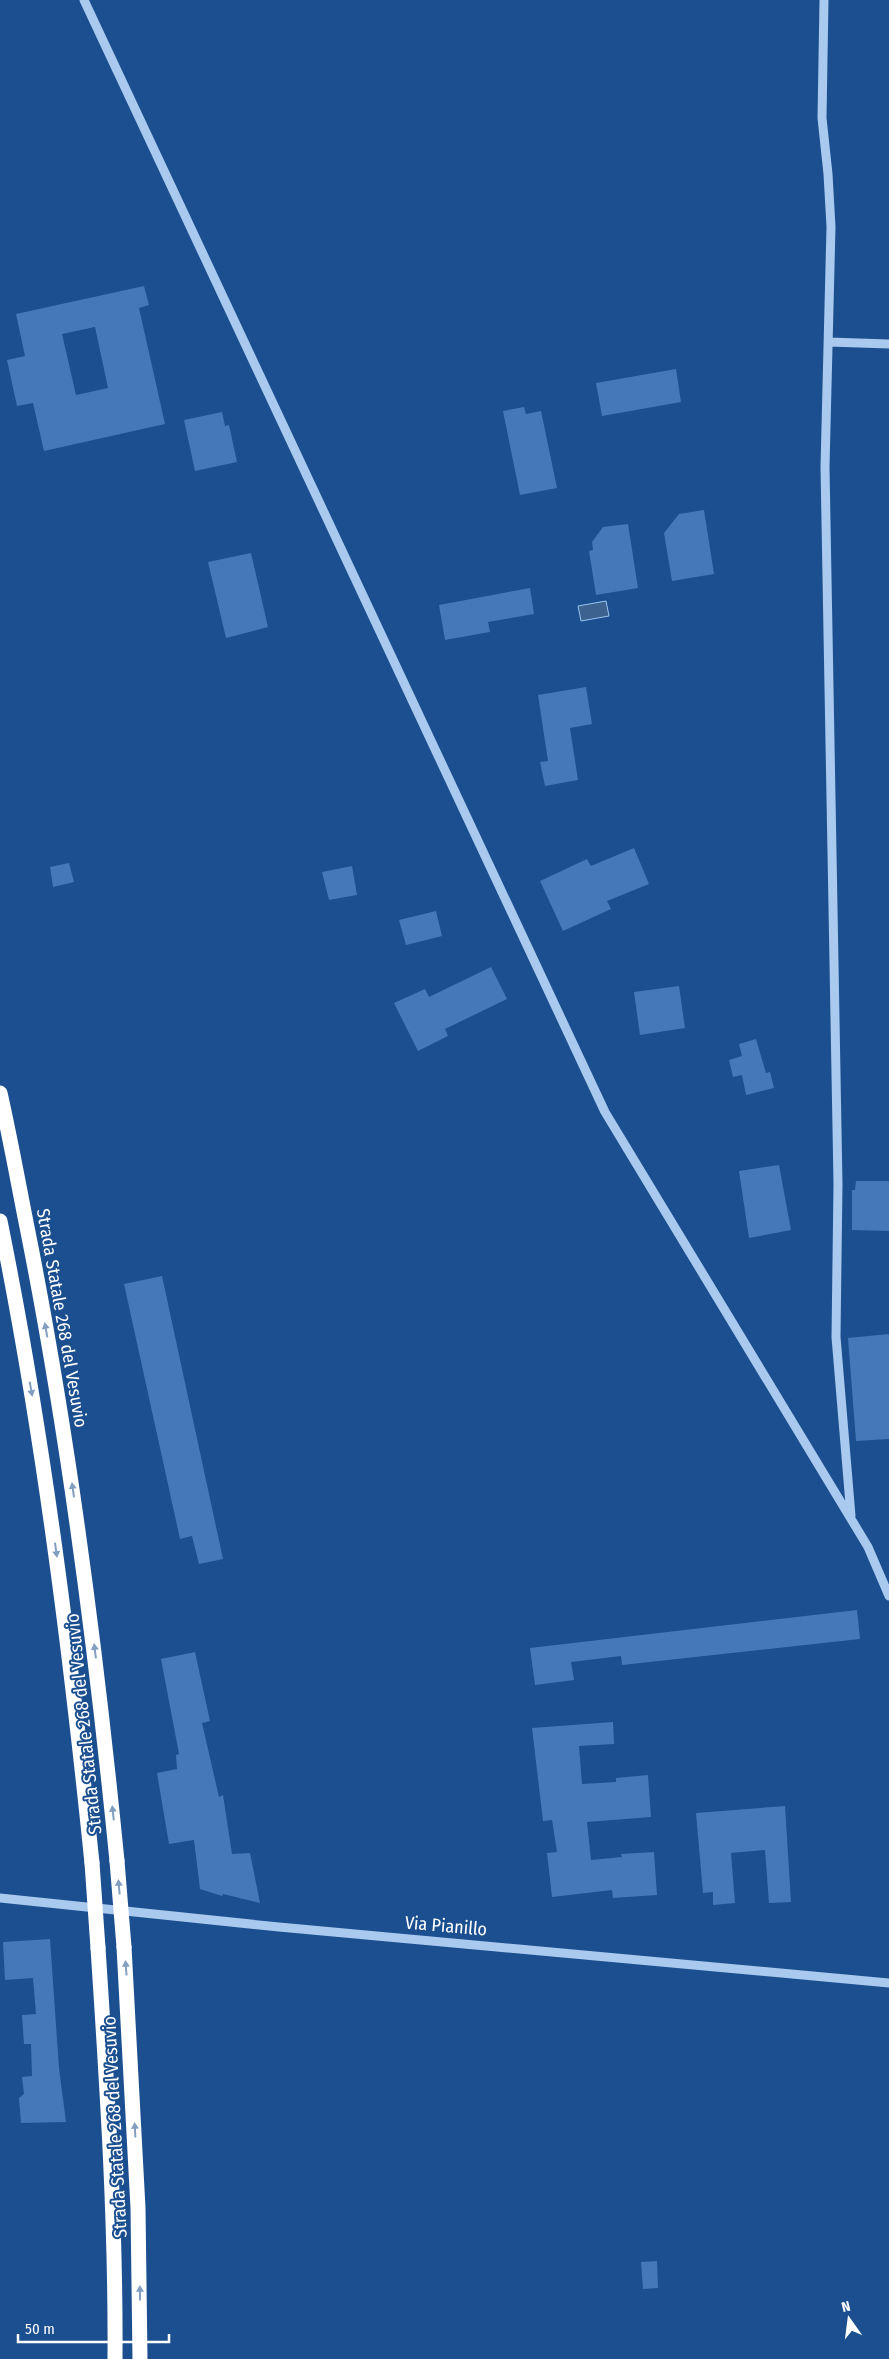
<svg xmlns="http://www.w3.org/2000/svg" width="889" height="2359" font-family="'Fira Sans Condensed',sans-serif">
  <rect width="100%" height="100%" fill="#1b4f8f"/>
  <path fill="#3c6290" stroke="#9cc4f0" d="M606 601 609 616 581 621 578 606Z"/>
  <path fill="#4478b7" fill-rule="evenodd" d="M144 286 149 305 139 308 165 424 44 451 33 403 17 406 7 360 25 356 16 314ZM95 327 108 388 76 395 62 334Z
    M676 369 681 402 602 416 596 383Z
    M524 407 526 414 541 411 557 488 520 495 503 411Z
    M222 412 225 426 229 425 237 462 195 471 184 420Z
    M704 510 714 574 672 581 664 533 679 514Z
    M628 524 638 588 596 595 589 551 593 550 592 542 603 527Z
    M251 553 268 627 226 638 208 562Z
    M530 588 534 614 488 622 490 632 445 640 439 605Z
    M586 687 592 724 570 728 578 780 545 786 540 762 548 761 538 695Z
    M634 848 649 884 607 901 611 909 563 931 540 881 587 859 591 866Z
    M69 863 74 882 53 887 50 867Z
    M352 866 357 895 329 900 322 872Z
    M436 911 442 936 406 945 399 920Z
    M491 967 507 999 445 1029 448 1036 418 1051 394 1003 425 989 429 997Z
    M679 986 685 1028 640 1035 634 992Z
    M756 1039 766 1073 770 1072 774 1088 746 1095 742 1075 733 1077 729 1060 742 1056 739 1044Z
    M779 1165 791 1230 749 1238 739 1171Z
    M856 1181H889V1231L852 1230V1190H855Z
    M162 1276 223 1559 199 1564 192 1536 180 1539 124 1284Z
    M889 1334V1439L856 1441 848 1338Z
    M857 1610 860 1639 622 1665 621 1656 571 1662 574 1680 535 1685 530 1648Z
    M195 1652 210 1721 202 1723 219 1797 223 1795 232 1854 250 1853 260 1903 223 1894 222 1896 200 1889 194 1840 169 1844 157 1773 177 1769 176 1755 179 1754 161 1659Z
    M613 1722 614 1744 579 1746 582 1784 616 1782V1778L648 1775 651 1817 587 1822 591 1860 622 1857 621 1854 654 1852 657 1895 613 1898 612 1890 552 1897 547 1853 557 1852 552 1820 543 1821 532 1728Z
    M785 1806 791 1902 769 1903 765 1850 731 1853 735 1903 713 1905V1892L703 1893 696 1813Z
    M50 1939 59 2068 66 2122 21 2123 19 2098 24 2094 22 2077 32 2076 31 2044H24L22 2015 36 2014 33 1978 5 1980 3 1942Z
    M657 2261 658 2288 643 2289 641 2262Z"/>
  <g fill="none" stroke-linecap="round" stroke-linejoin="round">
    <path stroke="#a9c9ee" stroke-width="9" d="M84 0 605 1112 868 1547 889 1596
      M824 0 822 118 828 174 831 227 825 467 838 1184 836 1337 851 1516
      M829 342 889 344
      M0 1898 279 1927 889 1983"/>
    <path stroke="#fff" stroke-width="15" d="M0 1093C10 1137 18 1182 27 1227 69 1437 96 1648 117 1861
      M0 1221C43 1433 70 1648 92 1863
      M124 1947 138 2208 140 2359
      M98 1948C107 2085 116 2222 115 2359"/>
    <path stroke="#fff" stroke-width="15" d="M117 1861 124 1947
      M92 1863 98 1948"/>
  </g>
  <defs><path id="oneway-solid" d="M-6-.8H1V-3.2L6.5 0L1 3.2V.8H-6Z" transform="scale(1.25)"/></defs>
  <g fill="#829ec1">
    <use href="#oneway-solid" transform="translate(46 1330) rotate(-100)"/>
    <use href="#oneway-solid" transform="translate(31 1389) rotate(80)"/>
    <use href="#oneway-solid" transform="translate(73 1490) rotate(-98)"/>
    <use href="#oneway-solid" transform="translate(56 1550) rotate(82)"/>
    <use href="#oneway-solid" transform="translate(95 1651) rotate(-97)"/>
    <use href="#oneway-solid" transform="translate(113 1813) rotate(-96)"/>
    <use href="#oneway-solid" transform="translate(119 1887) rotate(-95)"/>
    <use href="#oneway-solid" transform="translate(126 1968) rotate(-94)"/>
    <use href="#oneway-solid" transform="translate(135 2130) rotate(-93)"/>
    <use href="#oneway-solid" transform="translate(140 2293) rotate(-91)"/>
  </g>
  <g text-anchor="middle" dominant-baseline="central" stroke-width="4" stroke-linejoin="round" paint-order="stroke">
    <g font-size="18" fill="#fff" stroke="#1b4f8f">
      <text transform="translate(62 1318) rotate(80)">Strada Statale 268 del Vesuvio</text>
      <text transform="translate(84 1724) rotate(-96)">Strada Statale 268 del Vesuvio</text>
      <text transform="translate(446 1926) rotate(5)">Via Pianillo</text>
      <text transform="translate(115 2127) rotate(-93)">Strada Statale 268 del Vesuvio</text>
    </g>
  </g>
  <g transform="translate(849 2319) rotate(346)" stroke="#1b4f8f" stroke-width="4" paint-order="stroke">
  <path d="M0-4L9 19L0 12L-9 19Z" fill="#ffffff"/>
  <text y="-8" font-size="14" font-weight="bold" text-anchor="middle" fill="#ffffff">N</text>
  </g>
  <path d="M18 2334v8h151v-8" fill="none" stroke="#ffffff" stroke-width="2.5"/>
  <text x="25" y="2334" font-size="15" fill="#ffffff" stroke="#1b4f8f" stroke-width="4" paint-order="stroke">50 m</text>
</svg>
